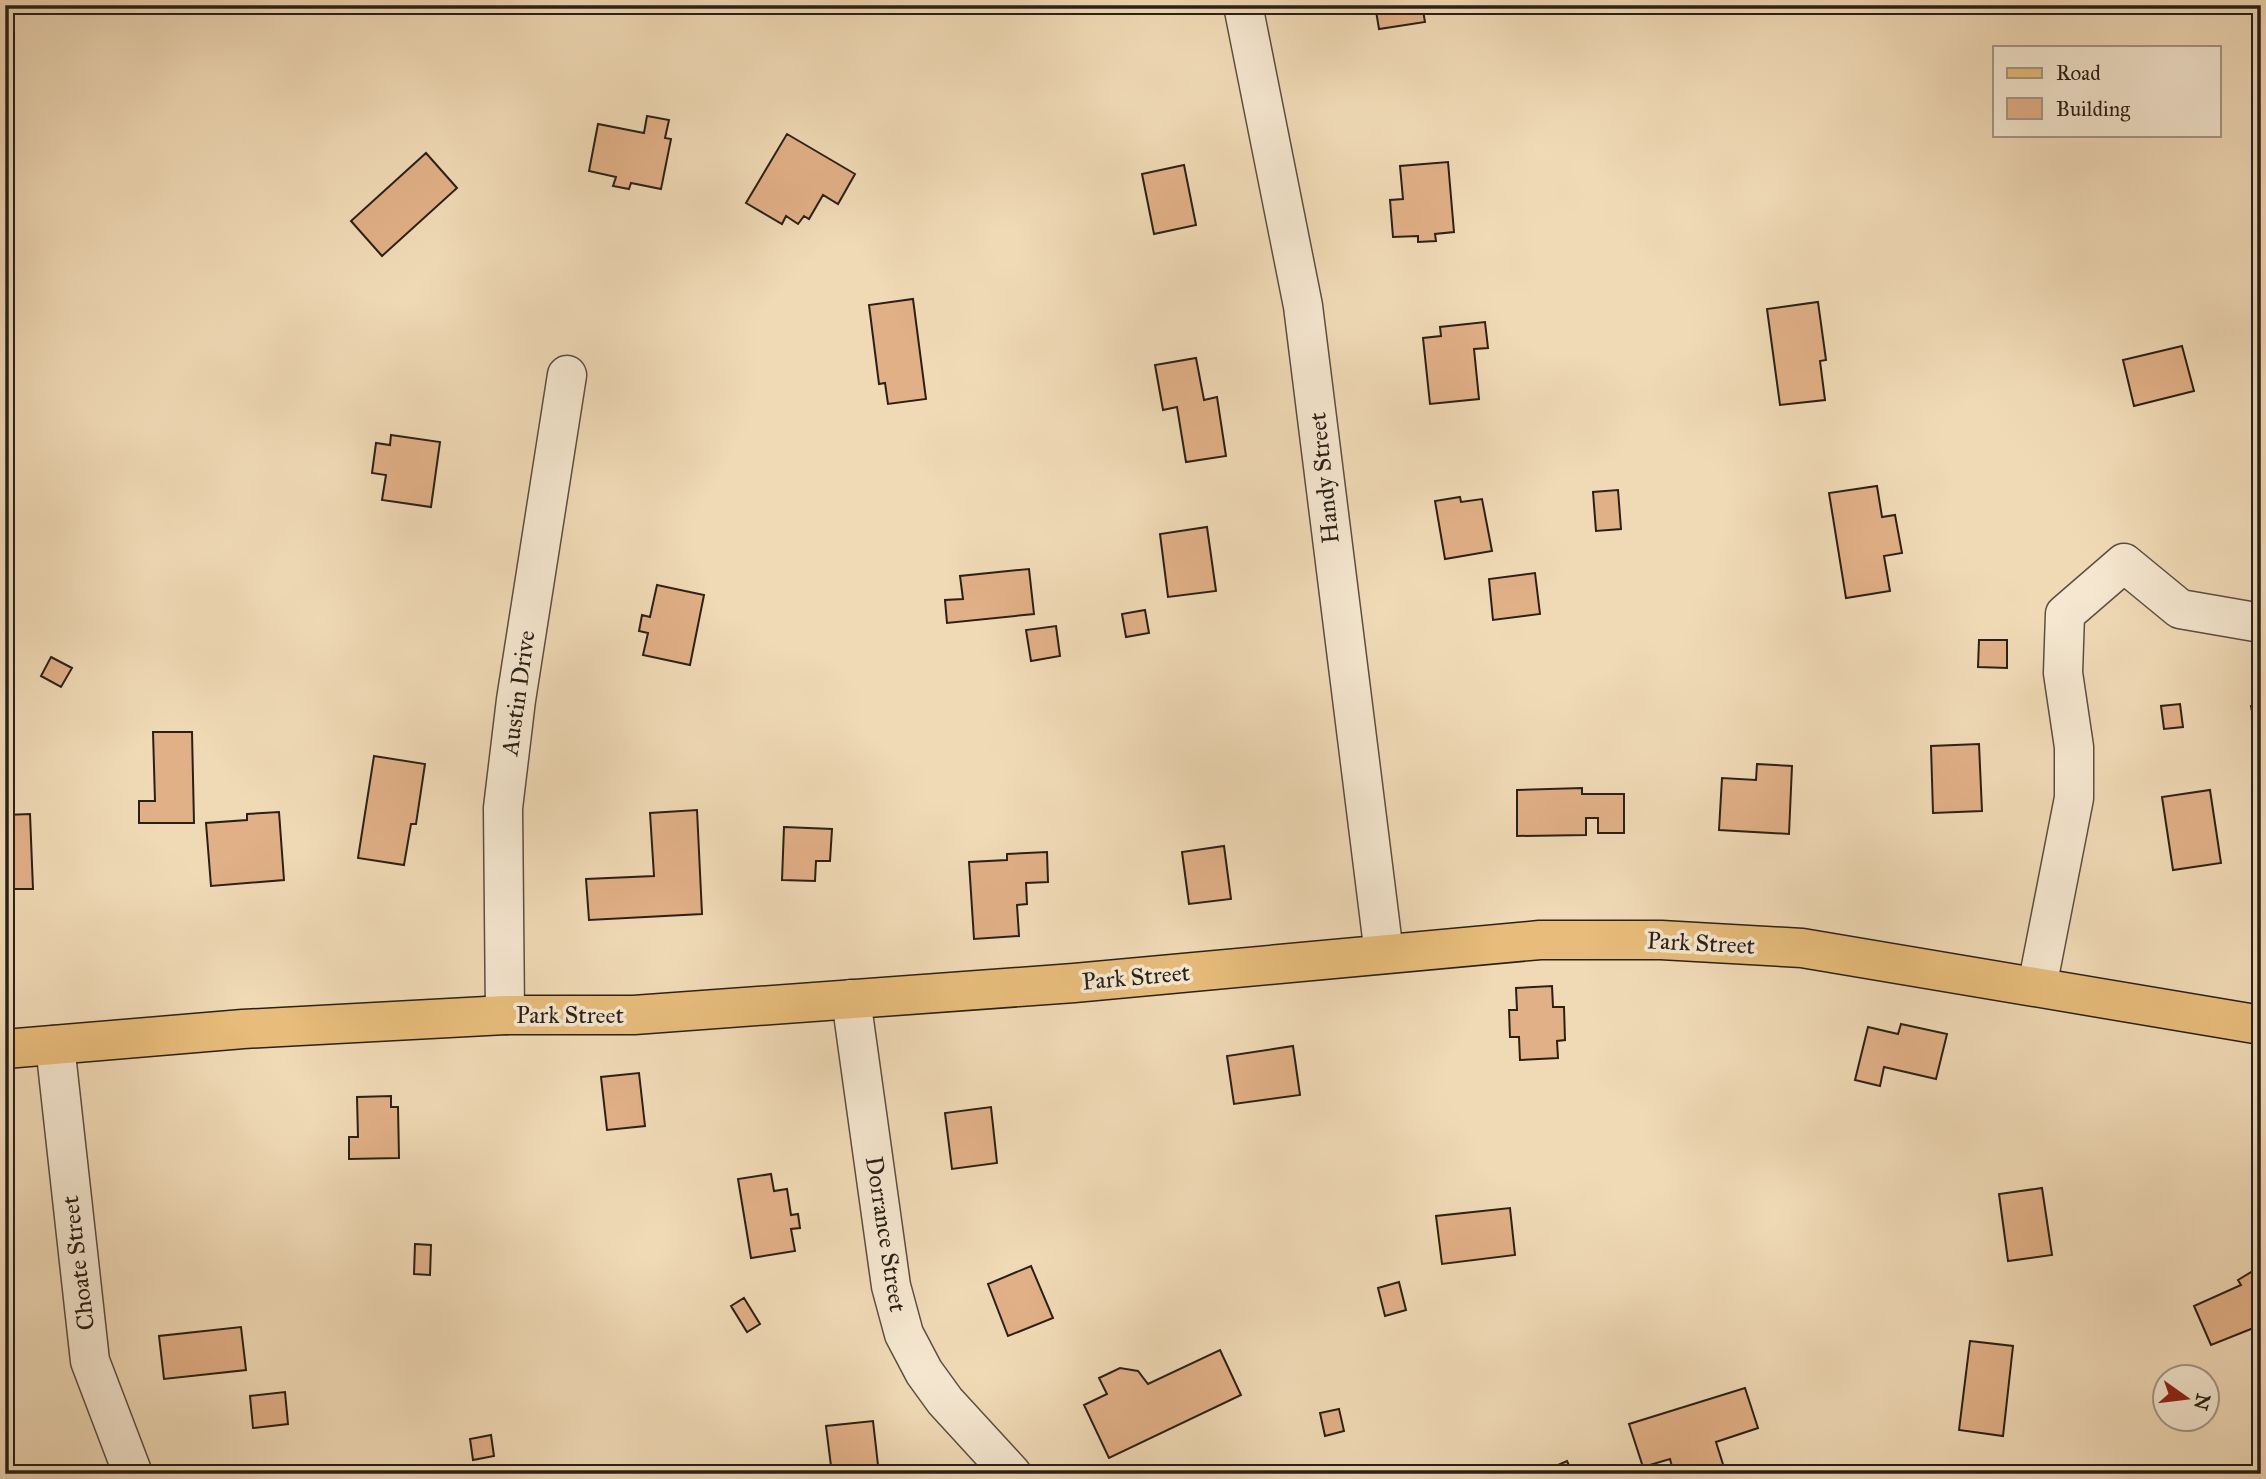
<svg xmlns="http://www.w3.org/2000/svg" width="2266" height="1479" font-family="'IM FELL Great Primer',serif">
  <rect width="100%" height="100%" fill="#f0dab6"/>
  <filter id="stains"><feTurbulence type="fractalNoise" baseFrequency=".00286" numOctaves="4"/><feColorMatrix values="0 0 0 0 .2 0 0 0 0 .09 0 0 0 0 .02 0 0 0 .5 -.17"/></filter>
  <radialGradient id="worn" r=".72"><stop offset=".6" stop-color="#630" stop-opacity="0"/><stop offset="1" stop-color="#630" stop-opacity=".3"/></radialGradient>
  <path fill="#e2b087" stroke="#2a2018" stroke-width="2" d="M1375 5H1422L1425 22 1379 29Z
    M647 116 669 120 665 138 671 139 661 189 631 183 629 189 613 186 616 177 589 171 598 124 644 133Z
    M787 134 855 174 838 204 823 195 809 219 804 216 798 224 786 216 782 224 746 203Z
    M426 153 457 188 382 256 351 221Z
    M1448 162 1454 232 1435 234 1436 241 1418 242V236L1393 237 1390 200 1403 199 1400 166Z
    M1184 165 1196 225 1154 234 1142 174Z
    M913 299 926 399 888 404 885 383 879 384 869 305Z
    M1818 302 1826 360 1820 361 1825 400 1780 405 1767 309Z
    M1485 322 1488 348 1474 349 1479 399 1430 404 1423 338 1441 336 1440 327Z
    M2182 346 2194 391 2134 406 2123 360Z
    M1196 358 1204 400 1217 397 1226 456 1186 462 1177 407 1163 410 1155 365Z
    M391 435 440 442 431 507 382 500 386 475 372 473 376 443 390 445Z
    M1877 486 1882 517 1895 515 1902 553 1884 556 1890 591 1846 598 1829 493Z
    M1618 490 1621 529 1596 531 1593 492Z
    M1460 497 1461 502 1482 499 1492 551 1445 559 1435 501Z
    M1207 527 1216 591 1168 597 1160 534Z
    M1029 569 1034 614 947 623 945 600 963 599 960 576Z
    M1535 573 1540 614 1493 620 1489 579Z
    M657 585 704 595 690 665 643 655 648 633 639 631 642 615 650 617Z
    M1145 610 1149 633 1126 637 1122 614Z
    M1056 626 1060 656 1031 661 1026 630Z
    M1979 640H2007V668L1978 667Z
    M51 657 72 668 61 687 41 676Z
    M2180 704 2183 727 2164 729 2161 706Z
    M2261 704V749H2259L2251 706Z
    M153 732H192L194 823H139V801H155Z
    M1979 744 1982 811 1933 813 1931 746Z
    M374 756 425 764 416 824H411L404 865 358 858Z
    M1757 764 1792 766 1789 834 1719 830 1722 778 1756 780Z
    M1582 788V794H1624V833H1598V818H1586V835L1517 836V790Z
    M2210 790 2221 863 2173 870 2162 797Z
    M697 810 702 914 589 920 586 879 654 876 650 813Z
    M279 812 284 880 211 886 206 823 247 820V814Z
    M30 814 33 889H5V815Z
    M784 827 832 829 830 861H816L815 881 782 880Z
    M1224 846 1231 899 1189 904 1182 852Z
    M1047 852 1048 882 1026 883 1027 904 1017 905 1019 936 974 939 969 862 1007 860V854Z
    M1552 986 1553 1007H1564L1565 1040 1557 1041 1558 1058 1520 1060 1519 1037H1510L1509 1010H1517L1516 988Z
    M1901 1024 1947 1034 1936 1079 1884 1067 1880 1086 1855 1080 1868 1027 1898 1034Z
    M1293 1046 1300 1095 1234 1104 1227 1056Z
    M639 1073 645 1126 607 1130 601 1077Z
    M391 1096V1107H398L399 1158 349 1159V1137H358L357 1097Z
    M991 1107 997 1163 952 1169 945 1113Z
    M12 1159 14 1176 5 1177V1160Z
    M771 1174 774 1191 787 1189 791 1215 798 1214 800 1228 791 1229 795 1251 751 1258 738 1179Z
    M2042 1188 2052 1255 2008 1261 1999 1194Z
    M1510 1208 1515 1255 1442 1264 1436 1216Z
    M415 1244 431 1245 430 1275 414 1274Z
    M1031 1266 1053 1318 1008 1336 988 1284Z
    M2261 1266V1325L2211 1345 2194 1306 2241 1285 2238 1280Z
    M1399 1282 1406 1310 1385 1316 1378 1288Z
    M744 1298 760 1324 747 1332 731 1306Z
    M241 1327 246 1370 164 1379 159 1336Z
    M1970 1341 2013 1346 2003 1436 1959 1430Z
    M1220 1350 1241 1395 1109 1458 1084 1405 1107 1394 1099 1378 1120 1368 1138 1371 1148 1384Z
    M1745 1388 1758 1428 1716 1442 1726 1474H1674L1670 1459 1643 1467 1629 1424Z
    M285 1392 288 1424 253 1428 250 1396Z
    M1339 1409 1344 1431 1325 1436 1320 1413Z
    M873 1421 879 1474H832L826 1426Z
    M491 1435 494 1456 473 1460 470 1439Z
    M1567 1461 1573 1474H1542V1472Z"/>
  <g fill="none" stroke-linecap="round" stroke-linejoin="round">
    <defs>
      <path id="minor" d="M1243 5 1303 306 1384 954
        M2037 987 2074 798V747L2063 673 2065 614 2124 563 2180 609 2261 623
        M851 999 891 1286 904 1334 924 1372 945 1401 1012 1474
        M505 1015 503 808 516 700 567 375
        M55 1045 90 1361 133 1474"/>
      <path id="major" d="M5 1049 243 1029 505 1015H634L1074 983 1540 940H1661L1802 948 2261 1025"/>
    </defs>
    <use href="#minor" stroke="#5c4e40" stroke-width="41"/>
    <use href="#major" stroke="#2a2018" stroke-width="41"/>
    <use href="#minor" stroke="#f5e7d0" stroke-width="38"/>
    <use href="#major" stroke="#e8bd7b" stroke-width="38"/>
  </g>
  <g text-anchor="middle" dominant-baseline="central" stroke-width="7" stroke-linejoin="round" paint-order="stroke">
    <g font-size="24" fill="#2a2018" stroke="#f5e7d0">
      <text transform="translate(1324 478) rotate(-96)">Handy Street</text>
      <text transform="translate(518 693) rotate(-82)">Austin Drive</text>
      <text transform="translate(1701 943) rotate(3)">Park Street</text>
      <text transform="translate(1136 977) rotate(-5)">Park Street</text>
      <text x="570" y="1015">Park Street</text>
      <text transform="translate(886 1234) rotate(81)">Dorrance Street</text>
      <text transform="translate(78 1263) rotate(-97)">Choate Street</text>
    </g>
  </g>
  <rect width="2266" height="1479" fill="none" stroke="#f0dab6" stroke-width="28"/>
  <rect x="7" y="7" width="2252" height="1465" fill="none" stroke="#2a2018" stroke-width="3.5"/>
  <rect x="14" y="14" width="2238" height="1451" fill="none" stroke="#2a2018" stroke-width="2"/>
  <rect x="1993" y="46" width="228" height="91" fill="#f5e7d0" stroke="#a49786" stroke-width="2"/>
  <rect x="2007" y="68" width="35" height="10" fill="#e8bd7b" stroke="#a49786" stroke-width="2"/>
  <text x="2056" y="80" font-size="21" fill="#2a2018">Road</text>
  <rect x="2007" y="98" width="35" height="21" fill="#e2b087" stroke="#a49786" stroke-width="2"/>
  <text x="2056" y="116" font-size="21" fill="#2a2018">Building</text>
  <g transform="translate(2186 1398) rotate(104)"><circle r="33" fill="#f5e7d0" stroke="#a49786" stroke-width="2"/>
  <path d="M0-5L12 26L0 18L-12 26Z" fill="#8f2418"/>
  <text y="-10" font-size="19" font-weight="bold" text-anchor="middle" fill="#2a2018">N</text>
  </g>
  <rect width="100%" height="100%" filter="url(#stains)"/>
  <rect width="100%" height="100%" fill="url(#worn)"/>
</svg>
